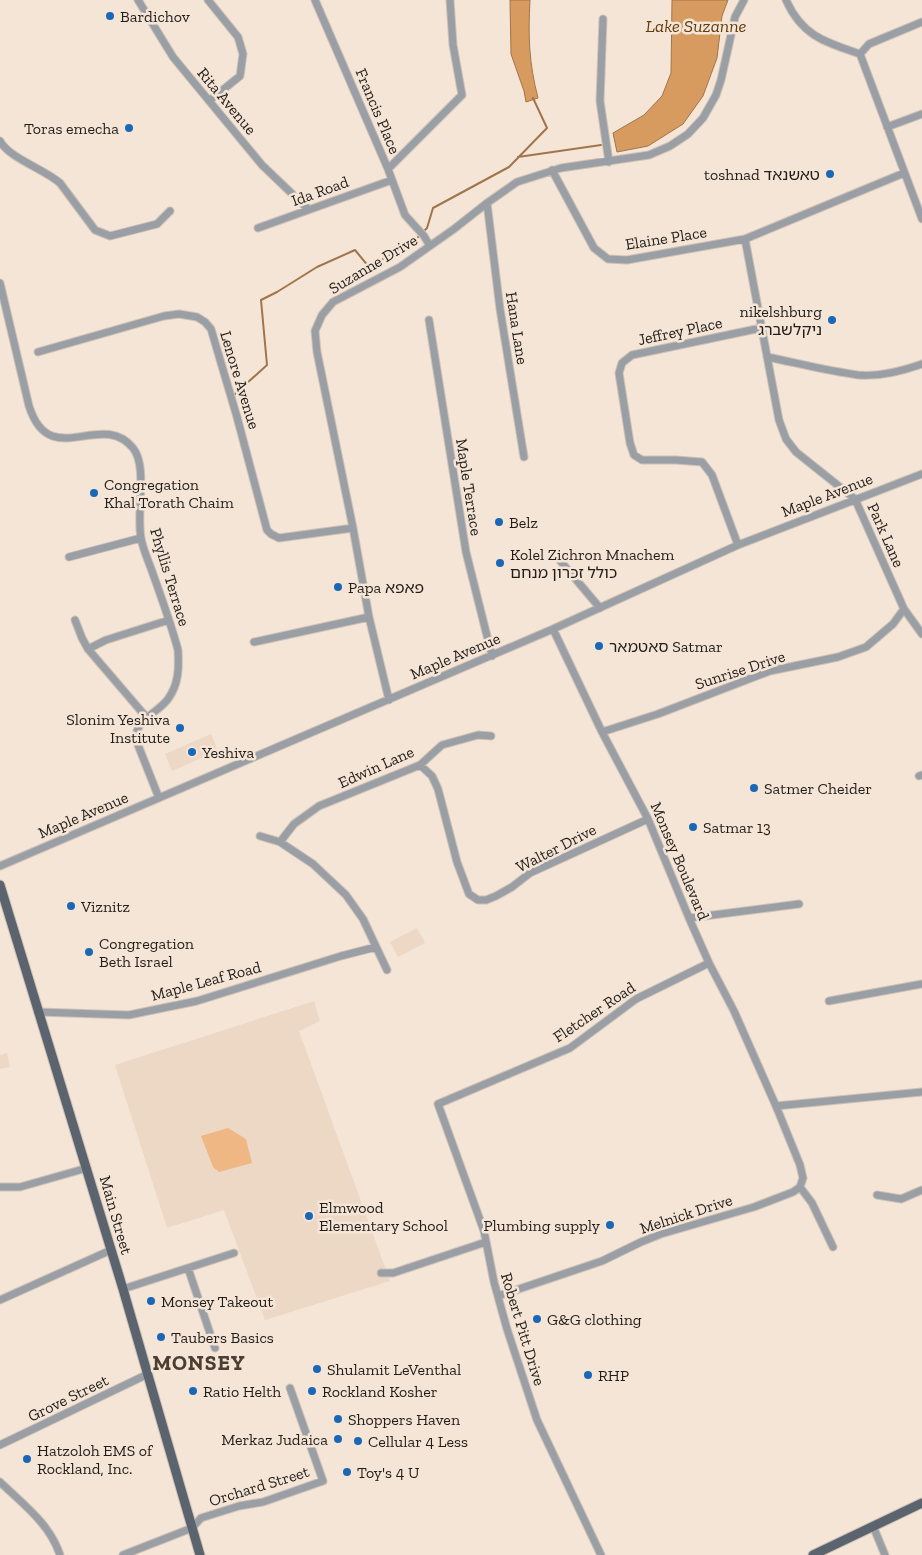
<svg xmlns="http://www.w3.org/2000/svg" width="922" height="1555" font-family="'Zilla Slab','Noto Sans Hebrew',serif">
  <rect width="100%" height="100%" fill="#f4e5d7"/>
  <path fill="#edd8c5" d="M211 734 218 751 172 771 165 754Z
    M417 928 425 943 398 957 390 942Z
    M314 1001 320 1021 299 1031 390 1281 265 1320 224 1210 167 1228 115 1065Z
    M7 1053 10 1067 0 1069V1055Z"/>
  <path fill="#eeb783" d="M228 1128 246 1139 252 1163 219 1172 213 1167 201 1136Z"/>
  <path fill="#d79b60" stroke="#a1754a" d="M510 0H530C528 37 529 63 538 98L526 102 524 91 511 54Z
    M672 0H728L722 16 717 58 703 96 683 124 648 146 617 152 613 133 644 115 662 96 671 73Z"/>
  <g fill="none" stroke-linecap="round" stroke-linejoin="round">
    <path stroke="#a1754a" stroke-width="2" d="M518 157 601 145
      M423 232 427 228 433 208 509 167 547 128 533 98
      M235 394 267 365 261 300 277 292 317 267 355 250 369 267 413 242 420 235"/>
    <defs>
      <path id="minor" d="M138 0 173 57 262 165 308 209
        M208 0 238 37 243 54 240 76 209 101
        M315 0 388 169 405 215 424 236 430 246
        M786 0C802 36 825 42 860 54
        M603 19 600 101 609 162
        M860 54 922 219
        M860 54 869 44 922 22
        M887 127 922 114
        M0 141C9 158 44 169 60 183L95 230 110 236 157 224 170 211
        M388 169 462 95 453 45 450 0
        M552 170 594 248 608 259 627 260 745 239
        M904 173 745 239 779 420 786 439 796 452 855 499 904 609 922 634
        M487 203 500 309 524 457
        M258 228 392 180
        M0 283 29 406C50 472 101 409 133 448 148 466 136 513 141 538 143 550 149 562 153 574 162 599 171 624 178 650 179 667 179 684 168 699 158 713 134 720 136 740L159 798
        M429 320 466 552 492 656
        M38 352 164 316 179 314 197 317 205 322 211 329 237 417 267 530 271 534 279 538 353 528
        M767 357C797 363 828 371 858 375 879 377 902 371 922 364
        M738 545 712 475 702 462 676 460H642L634 455 630 443 619 373 622 363 632 355 761 328
        M69 557 141 538
        M557 557 600 608
        M75 620 82 638 88 649 147 718
        M254 642 369 617
        M88 649 106 640 169 620
        M389 700 369 617 353 528 317 352 315 331 322 315 333 302 400 267 454 229 487 203 517 182 561 168 649 155 670 146 688 134 703 118 716 95 721 80 735 17 744 0
        M602 732 658 714 770 671 838 657 866 647 893 624 904 609
        M420 765 432 776 438 789 457 862 469 894 478 900H486L496 896 512 887 530 873 648 819
        M919 776 922 775
        M260 836 280 842 313 864 346 895 363 919 387 970
        M280 842 294 824 319 806 420 765 442 745 478 735 491 736
        M0 866 553 629 738 545 922 474
        M689 918 799 904
        M829 1001 922 984
        M38 1012 129 1015 197 1001 341 956 376 947
        M776 1106 922 1092
        M0 1187H20L87 1168
        M800 1187 812 1203 833 1247
        M877 1195 901 1199 922 1190
        M188 1268 215 1348
        M381 1273H393L486 1242
        M123 1289 234 1253
        M498 1296 602 1261 641 1242 661 1234 754 1207 793 1192 800 1187 803 1178 800 1165 776 1106 734 1011 709 963 689 918 648 819 602 732 553 629
        M0 1300 111 1250
        M0 1445 148 1374
        M0 1482C23 1504 50 1524 60 1555
        M873 1526 885 1555
        M123 1555 192 1528 201 1518 239 1506 263 1502 323 1481 290 1388
        M601 1555 537 1420 507 1329 494 1282 484 1231 438 1104 570 1048 636 999 709 963"/>
      <path id="major" d="M0 885 123 1289 200 1555
        M813 1555 922 1503"/>
    </defs>
    <use href="#minor" stroke="#cec1b5" stroke-width="9"/>
    <use href="#major" stroke="#cec1b5" stroke-width="11"/>
    <use href="#minor" stroke="#9a9fa6" stroke-width="7"/>
    <use href="#major" stroke="#5a636e" stroke-width="9"/>
  </g>
  <g fill="#1967b6" stroke="#f4e5d7" stroke-width="2">
    <circle cx="110" cy="16" r="5"/>
    <circle cx="129" cy="128" r="5"/>
    <circle cx="830" cy="174" r="5"/>
    <circle cx="832" cy="320" r="5"/>
    <circle cx="94" cy="493" r="5"/>
    <circle cx="499" cy="522" r="5"/>
    <circle cx="500" cy="563" r="5"/>
    <circle cx="338" cy="587" r="5"/>
    <circle cx="599" cy="646" r="5"/>
    <circle cx="180" cy="728" r="5"/>
    <circle cx="192" cy="752" r="5"/>
    <circle cx="754" cy="788" r="5"/>
    <circle cx="693" cy="827" r="5"/>
    <circle cx="71" cy="906" r="5"/>
    <circle cx="89" cy="952" r="5"/>
    <circle cx="309" cy="1216" r="5"/>
    <circle cx="610" cy="1225" r="5"/>
    <circle cx="151" cy="1301" r="5"/>
    <circle cx="537" cy="1319" r="5"/>
    <circle cx="161" cy="1337" r="5"/>
    <circle cx="317" cy="1369" r="5"/>
    <circle cx="588" cy="1375" r="5"/>
    <circle cx="193" cy="1391" r="5"/>
    <circle cx="312" cy="1391" r="5"/>
    <circle cx="338" cy="1419" r="5"/>
    <circle cx="338" cy="1439" r="5"/>
    <circle cx="358" cy="1441" r="5"/>
    <circle cx="27" cy="1459" r="5"/>
    <circle cx="347" cy="1472" r="5"/>
  </g>
  <g text-anchor="middle" dominant-baseline="central" stroke-width="5" stroke-linejoin="round" paint-order="stroke">
    <g font-size="16" fill="#221d18" stroke="#f4e5d7" text-anchor="start">
      <text x="120" y="16">Bardichov</text>
      <text x="119" y="128" text-anchor="end">Toras emecha</text>
      <text x="820" y="174" text-anchor="end">toshnad טאשנאד</text>
      <text x="822" y="311" text-anchor="end">nikelshburg<tspan x="822" dy="18">ניקלשברג</tspan></text>
      <text x="104" y="484">Congregation<tspan x="104" dy="18">Khal Torath Chaim</tspan></text>
      <text x="509" y="522">Belz</text>
      <text x="510" y="554">Kolel Zichron Mnachem<tspan x="510" dy="18">כולל זכרון מנחם</tspan></text>
      <text x="348" y="587">Papa פאפא</text>
      <text x="609" y="646">סאטמאר Satmar</text>
      <text x="170" y="719" text-anchor="end">Slonim Yeshiva<tspan x="170" dy="18">Institute</tspan></text>
      <text x="202" y="752">Yeshiva</text>
      <text x="764" y="788">Satmer Cheider</text>
      <text x="703" y="827">Satmar 13</text>
      <text x="81" y="906">Viznitz</text>
      <text x="99" y="943">Congregation<tspan x="99" dy="18">Beth Israel</tspan></text>
      <text x="319" y="1207">Elmwood<tspan x="319" dy="18">Elementary School</tspan></text>
      <text x="600" y="1225" text-anchor="end">Plumbing supply</text>
      <text x="161" y="1301">Monsey Takeout</text>
      <text x="547" y="1319">G&amp;G clothing</text>
      <text x="171" y="1337">Taubers Basics</text>
      <text x="327" y="1369">Shulamit LeVenthal</text>
      <text x="598" y="1375">RHP</text>
      <text x="203" y="1391">Ratio Helth</text>
      <text x="322" y="1391">Rockland Kosher</text>
      <text x="348" y="1419">Shoppers Haven</text>
      <text x="328" y="1439" text-anchor="end">Merkaz Judaica</text>
      <text x="368" y="1441">Cellular 4 Less</text>
      <text x="37" y="1450">Hatzoloh EMS of<tspan x="37" dy="18">Rockland, Inc.</tspan></text>
      <text x="357" y="1472">Toy's 4 U</text>
    </g>
    <g font-size="16" fill="#221d18" stroke="#f4e5d7">
      <text transform="translate(227 101) rotate(50)">Rita Avenue</text>
      <text transform="translate(378 111) rotate(67)">Francis Place</text>
      <text transform="translate(320 191) rotate(-20)">Ida Road</text>
      <text transform="translate(666 238) rotate(-9)">Elaine Place</text>
      <text transform="translate(373 264) rotate(-31)">Suzanne Drive</text>
      <text transform="translate(517 328) rotate(81)">Hana Lane</text>
      <text transform="translate(680 331) rotate(-12)">Jeffrey Place</text>
      <text transform="translate(240 380) rotate(73)">Lenore Avenue</text>
      <text transform="translate(469 487) rotate(81)">Maple Terrace</text>
      <text transform="translate(827 495) rotate(-21)">Maple Avenue</text>
      <text transform="translate(886 535) rotate(66)">Park Lane</text>
      <text transform="translate(170 577) rotate(73)">Phyllis Terrace</text>
      <text transform="translate(455 656) rotate(-23)">Maple Avenue</text>
      <text transform="translate(740 670) rotate(-18)">Sunrise Drive</text>
      <text transform="translate(376 767) rotate(-24)">Edwin Lane</text>
      <text transform="translate(83 815) rotate(-23)">Maple Avenue</text>
      <text transform="translate(556 848) rotate(-27)">Walter Drive</text>
      <text transform="translate(680 861) rotate(67)">Monsey Boulevard</text>
      <text transform="translate(206 981) rotate(-15)">Maple Leaf Road</text>
      <text transform="translate(594 1012) rotate(-34)">Fletcher Road</text>
      <text transform="translate(686 1214) rotate(-18)">Melnick Drive</text>
      <text transform="translate(116 1215) rotate(74)">Main Street</text>
      <text transform="translate(523 1329) rotate(73)">Robert Pitt Drive</text>
      <text transform="translate(68 1398) rotate(-26)">Grove Street</text>
      <text transform="translate(259 1486) rotate(-17)">Orchard Street</text>
    </g>
    <g font-size="18" font-style="italic" fill="#633c0d" stroke="#f4e5d7">
      <text x="696" y="26">Lake Suzanne</text>
    </g>
    <g font-size="21" font-weight="bold" letter-spacing="1" fill="#4b3e33" stroke="#f4e5d7">
      <text x="199" y="1362">MONSEY</text>
    </g>
  </g>
</svg>
